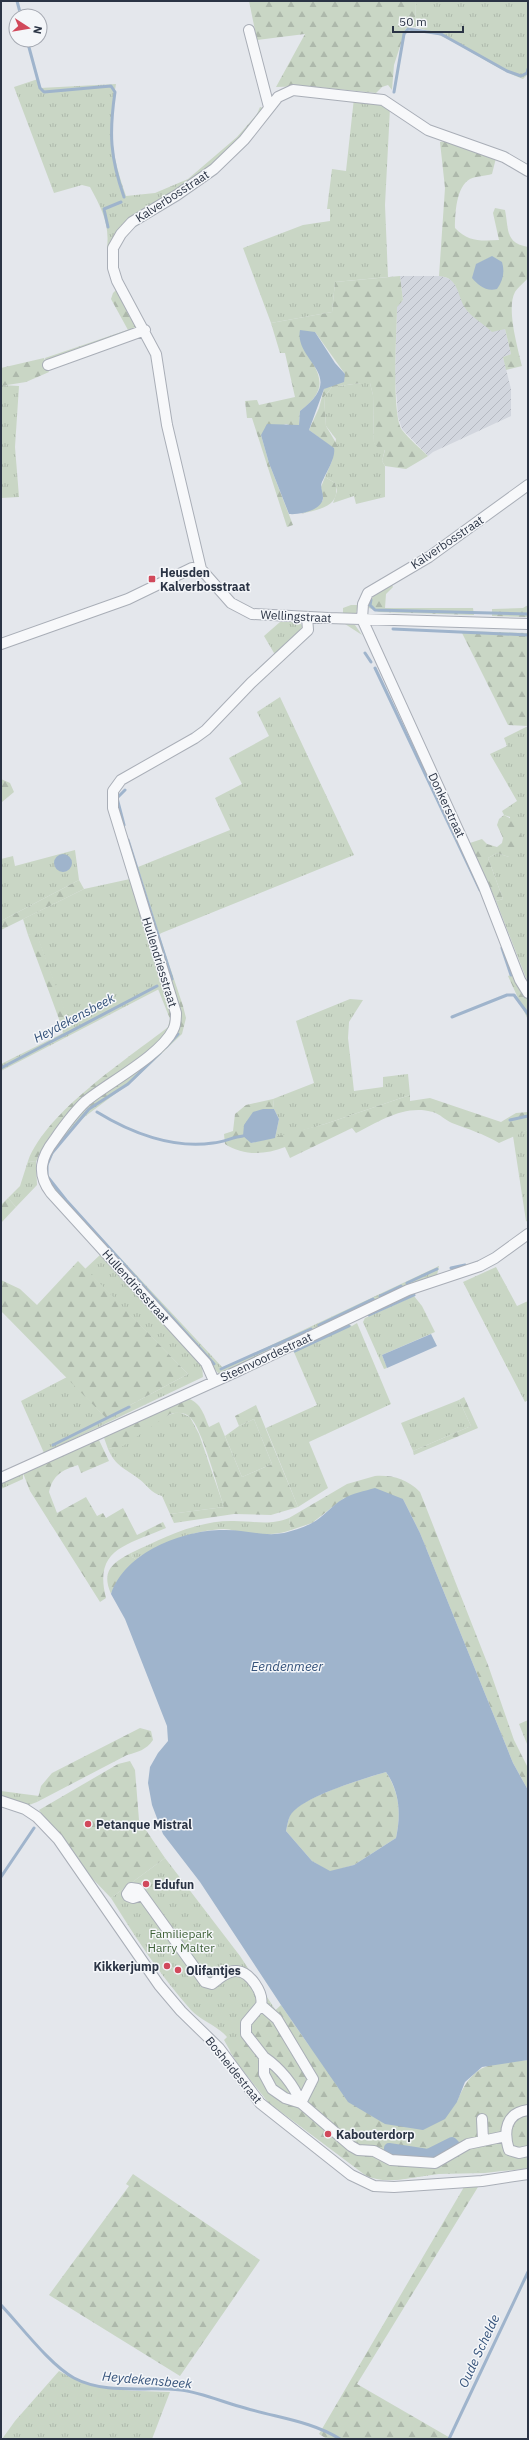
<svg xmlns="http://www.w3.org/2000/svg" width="529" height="2440" font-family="'IBM Plex Sans',sans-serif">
  <defs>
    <pattern id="industrial-furrows" width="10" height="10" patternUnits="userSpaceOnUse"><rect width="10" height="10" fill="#d2d6de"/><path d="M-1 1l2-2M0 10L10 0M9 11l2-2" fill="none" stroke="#b4b8c0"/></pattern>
    <pattern id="grass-tufts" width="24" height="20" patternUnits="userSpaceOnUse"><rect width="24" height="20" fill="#c9d6c5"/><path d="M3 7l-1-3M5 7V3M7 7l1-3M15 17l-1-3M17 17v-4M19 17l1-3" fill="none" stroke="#adb8ab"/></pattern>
    <pattern id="forest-firs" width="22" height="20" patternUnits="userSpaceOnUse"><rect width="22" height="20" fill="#c9d6c5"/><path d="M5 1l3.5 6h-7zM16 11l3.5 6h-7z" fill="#adb8ab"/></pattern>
  </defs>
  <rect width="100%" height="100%" fill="#e4e7ec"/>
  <path fill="url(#industrial-furrows)" d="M400 276H442L452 280 458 288 465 308 479 319 505 329 511 354 503 357 511 389V416L433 452 428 456 402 429 398 417 395 377 397 306 403 300Z"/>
  <path fill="url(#grass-tufts)" d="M416 1H528L527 75 523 79C486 65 454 36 415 27Z
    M38 79 40 88 116 84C108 129 111 153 126 196L155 193 188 179 237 137 257 114 260 107 263 108C252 134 205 175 180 189 152 205 123 215 110 247L107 248C110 224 101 207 90 187L82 185 54 193 14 87Z
    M354 98 373 100 390 108 385 205 388 277 335 282 332 312 271 323 243 248 303 225 330 221V209H327L332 169 346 171Z
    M139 326 141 328 46 362 45 358Z
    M361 383H370L373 395 374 443 385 449 382 461 385 466V497L356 504 354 496 333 503 337 491 335 483 325 477 332 461 336 439 326 426 324 397 332 387Z
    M1 385 19 386 15 447 19 497 1 498Z
    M351 605H358L356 613 343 614V608Z
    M280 622H298L302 625V631L279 652 274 653 264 636Z
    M345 624 355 625 362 635Z
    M280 697 354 855 159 934 138 867 230 830 215 798 242 784 229 758 269 736 257 712Z
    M528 726V983L496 901 503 899 488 858 497 853 509 857 510 817 504 815 502 811 517 801 490 754 507 746 504 738Z
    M75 850 79 880 1 921V859L13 856 15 866Z
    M130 879 163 987 1 1071V1064L63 1033 59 1019 66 1015 36 933 28 935 23 919 84 889Z
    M350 999 363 1000 349 1022 348 1038 354 1091 383 1087V1077L408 1074 410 1095 325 1124 275 1138 279 1119 274 1109 273 1099 314 1083 296 1021Z
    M83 1109 87 1115C74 1126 43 1157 48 1176 50 1181 56 1187 59 1192L223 1368 439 1266 437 1275 219 1374 46 1180 47 1156Z
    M528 1130V1222L526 1221 513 1136Z
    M28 1161 36 1162 37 1185 16 1207 8 1198 20 1186Z
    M101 1254 202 1365 203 1377 44 1453 21 1401 67 1377 106 1418 188 1374 85 1269Z
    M496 1267 517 1306 528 1301V1400L525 1402 463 1282Z
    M414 1296 422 1306 435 1332 382 1355 387 1368 384 1369 363 1322 365 1318Z
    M357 1323 391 1404 309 1442 328 1488 298 1507 266 1428 317 1405 293 1350 347 1324 352 1326Z
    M459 1400 471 1426 413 1451 401 1423Z
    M179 1412 190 1417 199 1434 224 1507 170 1514 162 1496C151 1493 147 1485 139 1479 125 1468 116 1467 108 1449 139 1443 150 1417 179 1412Z
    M254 1419 272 1464 242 1477 225 1436 239 1426Z
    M23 1473V1479L1 1489V1483Z
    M289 1518 291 1530C278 1535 259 1535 245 1533 238 1532 231 1529 224 1529 193 1530 166 1543 139 1557L137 1560 132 1557 131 1553C163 1538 198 1520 234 1521 254 1521 269 1526 289 1518Z
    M528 1720V1741L527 1744 519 1724Z
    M1 1791 39 1796 37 1802 29 1805 1 1798Z
    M165 1858 240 1956 294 2038 528 2168 485 2173 439 2174 395 2180 369 2177 268 2102 237 2063 224 2040 227 2037C218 2026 200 2020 191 2010 160 1975 135 1937 111 1898Z
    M59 2371C97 2393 127 2390 170 2392L152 2439H2L15 2421Z"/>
  <path fill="url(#forest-firs)" d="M249 1H416L415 27 406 28 394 65 392 90 388 85 382 87 376 93 308 86 276 87 305 34 257 40Z
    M445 141 496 158 492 174C485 176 476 176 470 179 456 187 455 214 455 228 468 242 481 241 499 240L493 213 495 208 505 210C509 230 505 243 528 247V278C524 283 518 287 515 292 506 308 518 349 522 366L506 370 503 357 511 354 505 329 492 332C484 324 471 317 465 308 457 296 459 277 439 276L445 188 440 142Z
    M400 276 403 300 397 307C397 329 391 414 402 430 409 439 420 448 428 456L406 469 385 466 382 461 385 450 378 448 374 443 373 395 370 383H361L332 387 324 397 326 426 339 448 330 464 335 453 330 446 309 430 319 408 324 389 345 374 315 332 301 340C315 371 335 385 300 411L299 425 294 427 286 424 261 435 269 463 293 525 287 527 252 418H247L245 401 257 400 259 405 295 397 285 353H280L271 323 332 312 335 282Z
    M118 288 139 326 128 330 111 299 113 293Z
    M44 358 49 372 26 382 1 386V368Z
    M325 477 335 483C342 507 319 509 301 514L318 506 323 500 321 487Z
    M391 583 393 587 386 594 385 608H473L474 615 379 612 369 608V600Z
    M528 605V617L492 616V609L523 608Z
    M461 631 528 633V726L508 725Z
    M1 779 10 783 14 792 2 802Z
    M504 815 515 821 525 844 517 853 509 857 497 853 488 858 503 899 496 901 470 843 482 839 487 844 497 847 502 843 503 838 497 825 499 819Z
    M79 880 84 889 1 930V921Z
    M36 932 67 1016 59 1019 28 935Z
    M159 934 183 1006 186 1018 182 1034 135 1079 87 1115 83 1109 177 1030 154 935Z
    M514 974 528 985V1020L508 976Z
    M163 987 171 1010V1028C129 1075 61 1100 36 1162L28 1161C47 1111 126 1060 168 1027L170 1019 158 989Z
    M410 1095V1101L430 1098 501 1122 516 1113 528 1112V1130L499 1143C484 1134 468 1129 452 1123 445 1120 440 1114 433 1112 405 1104 380 1121 356 1133L352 1128 290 1158 285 1147C265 1155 243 1156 225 1144L224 1134 233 1131 235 1114 246 1105 273 1099 274 1109H263L251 1143 325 1124Z
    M8 1198 16 1207 1 1223V1205Z
    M78 1261 188 1374 106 1418 1 1311V1280L20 1289 37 1305Z
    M464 1397 478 1428 414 1455 413 1451 471 1426 459 1400Z
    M186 1398C200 1401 204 1414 209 1427L219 1422 242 1477 272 1464 254 1419 239 1426 235 1416 256 1405 298 1507 271 1515 234 1514 174 1523 170 1514 224 1507C218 1489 202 1428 190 1417 184 1412 177 1412 170 1414L123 1446 108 1449 103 1435Z
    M98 1438 109 1461 81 1473 78 1465C62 1470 53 1475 49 1492L57 1513 86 1497 97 1516 103 1513 106 1518 123 1508 137 1535 163 1522 166 1528C128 1545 93 1548 106 1598L100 1602 30 1491 23 1473Z
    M375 1476C393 1475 407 1479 420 1492L488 1665 514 1740 528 1768V1790L513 1763 420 1533 403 1499 344 1498 312 1523 291 1530 289 1518 347 1484Z
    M131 1553 132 1557 137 1560C126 1570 116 1580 111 1594 101 1571 112 1563 131 1553Z
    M140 1728 151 1731 153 1740C146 1750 138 1752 127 1755L37 1802 41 1786 52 1773Z
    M130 1761 135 1770 139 1820 165 1858 111 1898 89 1875 39 1810 118 1764Z
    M386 1772C400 1794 401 1813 396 1838L354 1865 330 1872 312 1861 286 1831C287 1826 288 1820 290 1815 300 1797 366 1778 386 1772Z
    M281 2005 348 2102H457C473 2062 489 2064 528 2060V2168C499 2173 471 2171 442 2173 418 2175 388 2187 365 2175L268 2102 230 2052Z
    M133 2174 260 2260 180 2376 49 2295 129 2186 126 2184Z
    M464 2187H478L357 2384 452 2439H327L319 2434Z"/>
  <path fill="#9fb4cc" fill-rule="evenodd" d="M492 256 502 262C505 272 503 281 497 289 486 292 478 285 472 278L476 264Z
    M300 330 315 332 335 363 345 374 344 382 324 389 309 430 334 448C336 457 327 471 323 480 319 486 323 491 323 498 322 511 298 515 289 514L269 463 261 435 267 424 299 425 300 411C349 374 294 362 300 330Z
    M54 863a9 9 0 1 1 18 0a9 9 0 1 1-18 0Z
    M263 1109H274L279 1119 275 1138 251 1143 243 1136 244 1125 253 1112Z
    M431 1334 437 1346 387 1368 382 1355Z
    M375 1488 403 1499 420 1533 513 1763 528 1790V2060L482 2067 465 2082 457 2102 445 2119 423 2130 385 2124 348 2102 281 2005 200 1882 163 1834 152 1805 148 1783 150 1767 158 1753 168 1741 167 1726 125 1619 111 1594C125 1552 183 1530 223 1530 242 1529 263 1537 284 1533 292 1531 305 1527 312 1523 324 1517 332 1505 343 1499 352 1493 365 1491 375 1488ZM386 1772C400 1792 401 1815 396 1838L354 1865 330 1871 312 1861 286 1831C287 1826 288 1820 290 1816 300 1797 366 1778 386 1772Z"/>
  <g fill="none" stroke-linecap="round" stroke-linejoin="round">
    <path stroke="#9fb4cc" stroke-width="3" d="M17 1 21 16
      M27 40 40 88 44 92 111 86 115 92C109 133 110 157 124 197
      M394 92 404 34 408 29 441 34 507 71 521 76 527 73 528 69
      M108 227 104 209 121 202
      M371 600 370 605 375 610 528 614
      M393 629 528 635
      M365 653 371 662
      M375 668 480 890
      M124 825 117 798 125 790
      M128 840 172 979
      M502 948 511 975
      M452 1017 507 995H514L528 1014
      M166 1047 178 1034
      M160 1053 128 1084 89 1109 52 1153 47 1165V1176L66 1200 214 1364
      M1 1068 157 986
      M97 1112C131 1133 173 1149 213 1143 224 1142 233 1137 243 1136
      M510 1120 528 1116
      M451 1268 465 1265
      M407 1283 437 1269
      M380 1296 401 1286
      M369 1315 414 1295
      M319 1325 373 1299
      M295 1351 349 1326
      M221 1369 311 1329
      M53 1445 129 1407
      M1 1877 34 1828
      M1 2305C20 2325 50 2365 74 2378 106 2395 146 2386 181 2390 203 2393 225 2403 245 2408 278 2418 311 2421 340 2439
      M449 2439 528 2272"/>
    <path stroke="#9fb4cc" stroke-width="10" d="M452 2142 455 2145 432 2159 389 2153V2148L428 2154Z"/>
    <defs>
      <path id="minor" d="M249 30 269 107
        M48 365 145 330
        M528 485 429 557 368 593 363 604 362 619 484 887 520 980 528 993
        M201 569 167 425 156 354 117 281 113 268V248L121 234 132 222 177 195 214 169 244 140 278 97 293 90 383 100 428 130 504 157 528 171
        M1 644 128 599 192 568 201 569 231 603 252 614 328 618 528 624
        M214 1381 206 1363 51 1193C36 1173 41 1157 55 1139 64 1126 74 1112 86 1101 108 1083 161 1055 173 1030 176 1025 176 1019 176 1013L113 808V791L121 780 195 738 206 730 251 683 308 630 307 617
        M1 1478 238 1371 408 1290 480 1266 495 1258 528 1234
        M1 1801 25 1809 37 1817 58 1839 159 1985 181 2011 219 2048 260 2103 351 2175 374 2186 394 2187 482 2181 528 2174
        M142 1895 133 1898 128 1896 127 1894 131 1888 138 1889 205 1982 212 1984C219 1978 228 1970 237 1971 250 1972 264 1993 261 2005L246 2023V2034L264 2057V2074L272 2089 285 2098 301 2103 351 2146 358 2150 374 2151 391 2160 435 2163 468 2144 506 2136
        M261 2005 277 2019 313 2079 301 2103
        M264 2057C280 2068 294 2085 301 2103
        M528 2110C506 2113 503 2131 509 2150L519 2153 528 2151
        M482 2119 483 2140"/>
    </defs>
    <use href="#minor" stroke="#a9aeb7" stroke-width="12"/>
    <use href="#minor" stroke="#f7f8fa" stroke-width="10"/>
  </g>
  <g fill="#d1495b" stroke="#f4f6f9" stroke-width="1.5">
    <rect x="148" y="575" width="8" height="8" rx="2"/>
    <circle cx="88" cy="1824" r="4"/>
    <circle cx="146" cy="1884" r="4"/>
    <circle cx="167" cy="1966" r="4"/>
    <circle cx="178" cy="1970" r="4"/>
    <circle cx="328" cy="2134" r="4"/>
  </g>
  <g text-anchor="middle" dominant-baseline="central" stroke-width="3" stroke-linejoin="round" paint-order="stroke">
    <g font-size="12" fill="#2b3445" stroke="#f4f6f9">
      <text transform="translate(172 196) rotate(-33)">Kalverbosstraat</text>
      <text transform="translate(447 542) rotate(-34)">Kalverbosstraat</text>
      <text transform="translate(296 616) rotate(3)">Wellingstraat</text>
      <text transform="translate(447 805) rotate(65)">Donkerstraat</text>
      <text transform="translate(160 962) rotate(73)">Hullendriesstraat</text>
      <text transform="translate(136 1286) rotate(48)">Hullendriesstraat</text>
      <text transform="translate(266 1357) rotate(-25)">Steenvoordestraat</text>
      <text transform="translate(234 2070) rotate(51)">Bosheidestraat</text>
    </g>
    <g font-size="12" font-weight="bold" fill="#2b3445" stroke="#f4f6f9" text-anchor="start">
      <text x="160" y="572">Heusden<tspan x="160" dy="14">Kalverbosstraat</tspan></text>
      <text x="96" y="1824">Petanque Mistral</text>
      <text x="154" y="1884">Edufun</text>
      <text x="159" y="1966" text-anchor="end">Kikkerjump</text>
      <text x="186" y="1970">Olifantjes</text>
      <text x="336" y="2134">Kabouterdorp</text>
    </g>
    <g font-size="12" fill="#3f6138" stroke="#f4f6f9">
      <text x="181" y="1933">Familiepark<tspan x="181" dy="14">Harry Malter</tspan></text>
    </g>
    <g font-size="13" font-style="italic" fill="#34527a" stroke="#f4f6f9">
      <text transform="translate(74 1018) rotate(-28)">Heydekensbeek</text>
      <text x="287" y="1666">Eendenmeer</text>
      <text transform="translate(479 2351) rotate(-65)">Oude Schelde</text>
      <text transform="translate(147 2380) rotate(5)">Heydekensbeek</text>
    </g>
  </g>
  <rect width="529" height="2440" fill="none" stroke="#2b3445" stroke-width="4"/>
  <g transform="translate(28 28) rotate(102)"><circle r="19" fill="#f4f6f9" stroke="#a4a8b1"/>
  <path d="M0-3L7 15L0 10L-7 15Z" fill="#d1495b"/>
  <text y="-6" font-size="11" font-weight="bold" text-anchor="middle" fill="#2b3445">N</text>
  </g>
  <path d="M393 26v6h70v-6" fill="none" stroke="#2b3445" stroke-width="2"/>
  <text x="399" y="26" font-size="12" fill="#2b3445" stroke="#f4f6f9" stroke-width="3" paint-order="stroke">50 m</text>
</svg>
